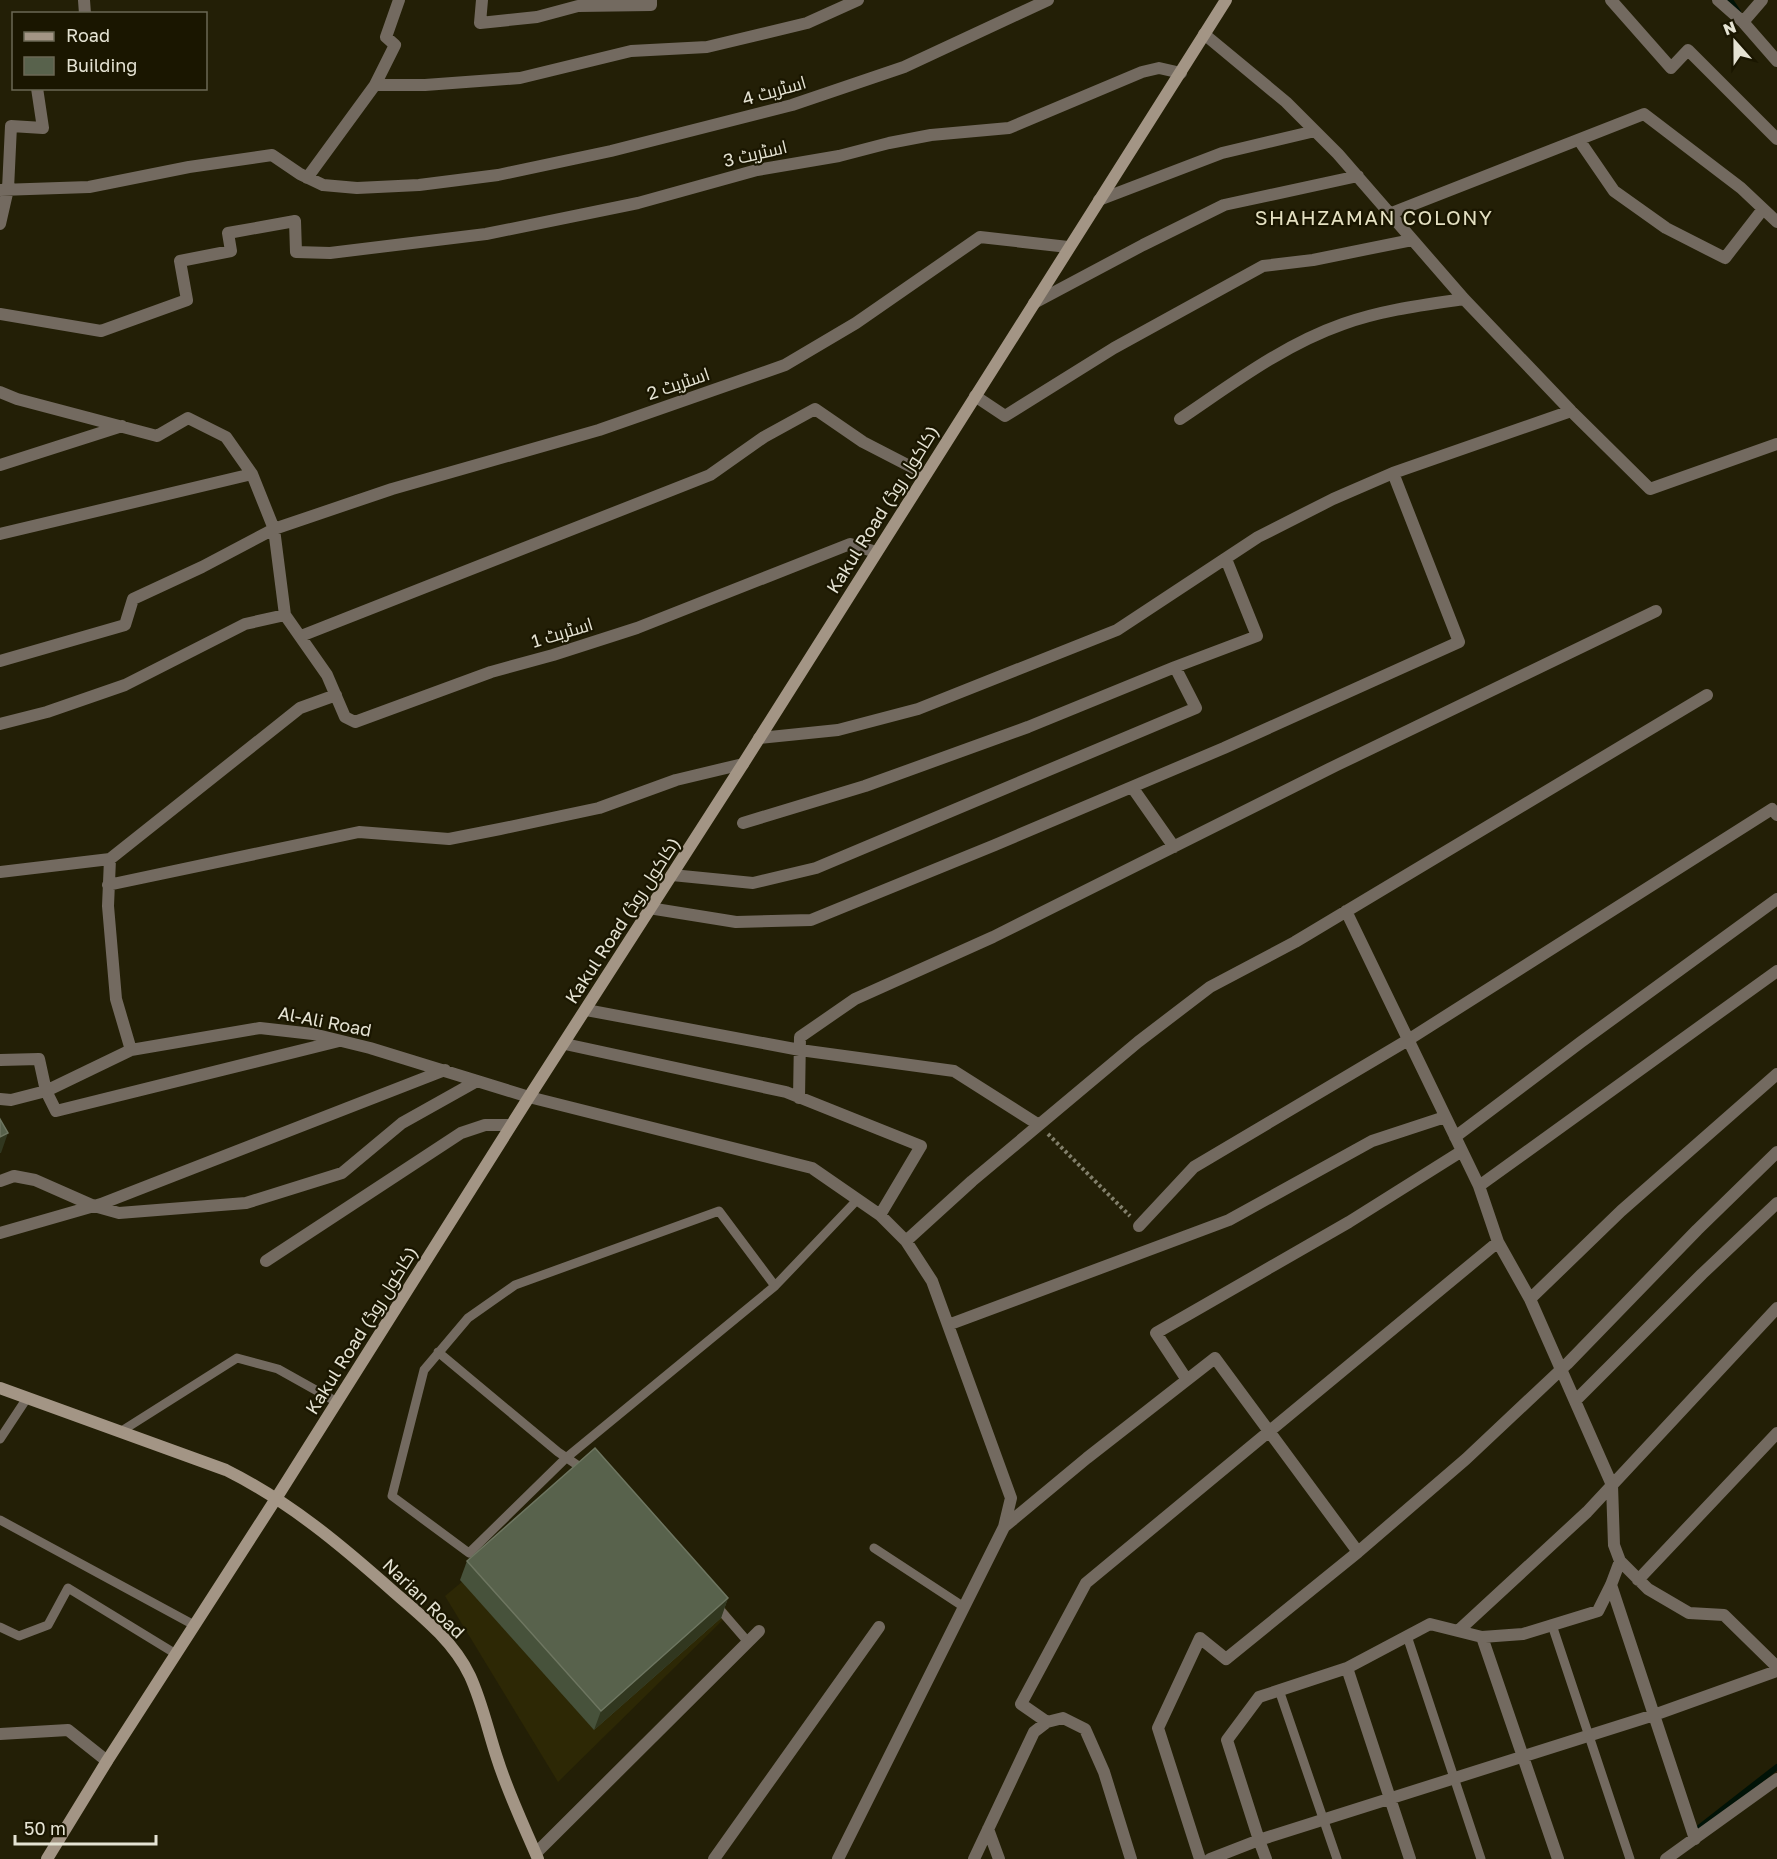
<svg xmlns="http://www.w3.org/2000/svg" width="1777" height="1859" font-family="'Golos Text',Cairo,sans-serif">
  <rect width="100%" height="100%" fill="#231f06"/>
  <path fill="#2d2805" d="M603 1464 730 1613 558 1782 445 1596Z"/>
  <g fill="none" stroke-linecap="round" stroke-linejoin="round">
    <path stroke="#001206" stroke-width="6" d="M1730 0 1738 12
      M1700 1827 1777 1767"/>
    <path stroke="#827f6b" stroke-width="4" stroke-dasharray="3 3" stroke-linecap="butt" d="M1048 1134 1130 1216"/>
    <path stroke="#736a60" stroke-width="9" d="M775 1286 566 1458 469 1553 392 1496 424 1370 468 1318 515 1285 719 1211 775 1286 857 1200
      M438 1352 558 1452 586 1471
      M120 1432 237 1358 278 1369 337 1402
      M0 1439 27 1398
      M0 1520 194 1625
      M874 1548 964 1607
      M716 1605 748 1642
      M1552 1625 1630 1859
      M0 1627 19 1636 48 1625 68 1588 176 1654
      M1407 1636 1481 1859
      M1279 1690 1337 1859"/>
    <path stroke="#736a60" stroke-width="12" d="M84 0 85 14
      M399 0 386 37 395 45 375 85H425L520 78 631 51 707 47 807 23 858 0
      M482 0 480 23 537 17 578 6 651 5V0
      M1611 0 1671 68 1688 50 1777 139
      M1718 0 1743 22 1777 61
      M1743 22 1762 0
      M1204 34 1286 102 1338 154 1464 299 1571 411 1650 489 1777 444
      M1579 140 1614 191 1666 228 1725 258 1763 209
      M307 178 375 85
      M0 190 89 187 189 167 272 155 300 174 323 185 357 188 419 185 498 175 611 151 792 105 904 67 1048 0
      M1099 200 1222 153 1315 131
      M1389 214 1644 114 1741 188 1777 222
      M0 224 8 189 11 126 43 128 37 88
      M1034 303 1143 245 1224 205 1358 176
      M0 314 101 331 187 300 180 261 231 251 228 233 295 221 296 252 330 253 486 234 638 203 757 170 839 156 889 143 931 135 1009 128 1142 72 1159 68 1181 73
      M0 392 17 399 157 436 188 418 226 437 252 474 274 529 285 615 327 675 345 717 355 722 491 672 553 655 637 628 850 544 876 552
      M975 396 1005 416 1114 348 1263 266 1313 260 1412 240
      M1180 419C1232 384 1283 345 1343 324 1382 310 1423 305 1464 299
      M0 465 122 426
      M0 534 252 474
      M301 636 710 475 764 437 815 409 863 442 925 474
      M0 661 125 625 133 599 202 567 274 529 392 489 599 430 785 365 856 323 980 237 1068 247
      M0 724 47 712 125 685 245 624 285 615
      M759 738 838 730 918 709 1117 630 1258 537 1333 499 1393 473 1571 411
      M1132 787 1174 847
      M743 823 865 786 1028 727 1175 667
      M110 859 108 906 116 999 131 1050
      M0 872 110 859 300 708 336 695
      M672 875 753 883 816 868 1196 708 1175 667 1257 636 1226 559
      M108 885 359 832 449 839 500 829 599 808 676 780 743 764
      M649 908 736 922 811 920 995 845 1224 748 1459 642 1393 473
      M1346 911 1479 1186
      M586 1010 800 1050 954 1071 1039 1125
      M565 1044 786 1092 921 1146 880 1215
      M0 1060 39 1059 46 1091 56 1111 339 1041
      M799 1098 800 1037 855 999 993 937 1337 765 1656 611
      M0 1099 11 1100 46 1091 131 1050 260 1028 313 1034 370 1048 529 1097 812 1168 880 1215 906 1241 932 1281 1011 1498 1004 1527 838 1859
      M1455 1137 1581 1042 1777 899
      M0 1181 14 1176 35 1180 94 1206 119 1213 246 1203 342 1173 402 1123 477 1081
      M1139 1226 1194 1167 1408 1040 1772 809 1777 815
      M0 1233 101 1204 445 1070
      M906 1241 972 1181 1138 1042 1210 987 1295 942 1707 695
      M1498 1242 1479 1186 1777 971
      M266 1261 461 1133 485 1125H511
      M1530 1299 1621 1211 1777 1074
      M948 1325 1229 1220 1372 1141 1445 1117
      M1187 1380 1156 1333 1349 1222 1462 1151
      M1576 1400 1702 1274 1777 1203
      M1004 1527 1087 1458 1215 1358 1358 1552
      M1638 1580 1777 1433
      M1611 1585 1695 1839
      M1458 1631 1587 1512 1777 1308
      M1482 1637 1558 1859
      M1347 1668 1410 1859
      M1047 1722 1021 1704 1086 1583 1498 1242 1530 1299 1612 1485 1614 1545 1620 1561 1648 1589 1689 1613 1724 1615 1777 1667
      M0 1734 68 1730 107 1761
      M988 1829 999 1859
      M536 1853 759 1631
      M714 1859 879 1627
      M974 1859 1034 1732 1047 1722 1063 1718 1085 1729 1104 1772 1131 1859
      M1200 1859 1158 1728 1200 1638 1226 1659 1358 1552 1466 1459 1567 1364 1697 1230 1777 1152
      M1210 1859 1259 1840 1227 1740 1259 1697 1347 1668 1430 1624 1482 1637 1523 1634 1598 1611 1611 1585 1620 1561
      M1266 1859 1259 1840 1654 1715 1777 1671
      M1666 1859 1777 1779"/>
    <path stroke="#a39585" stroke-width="12" d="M0 1388 226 1470C290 1502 341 1545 395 1593 423 1617 454 1642 470 1676 482 1702 488 1731 497 1758 508 1793 524 1826 538 1859
      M47 1859 107 1761 277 1497 529 1097 743 764 1226 0"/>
  </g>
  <path fill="#47523b" d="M467 1561 728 1598 721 1618 594 1730 460 1580Z"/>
  <path fill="#31371f" d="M8 1133 1 1153H0V1137Z
    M728 1598 721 1618 594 1730 601 1711Z"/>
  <path fill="#58624c" stroke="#6e7661" stroke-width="1.5" d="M0 1119 8 1133 0 1137Z
    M595 1448 728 1598 601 1711 467 1561Z"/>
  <g text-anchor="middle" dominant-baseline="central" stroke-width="4.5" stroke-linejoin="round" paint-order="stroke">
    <g font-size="18" fill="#e5e3d3" stroke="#1a1600">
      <text transform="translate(774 90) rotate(-16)">اسٹریٹ 4</text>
      <text transform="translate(755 153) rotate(-13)">اسٹریٹ 3</text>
      <text transform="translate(678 383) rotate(-19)">اسٹریٹ 2</text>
      <text transform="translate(882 509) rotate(-58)">Kakul Road (کاکول روڈ)</text>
      <text transform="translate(562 632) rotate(-17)">اسٹریٹ 1</text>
      <text transform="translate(622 920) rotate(-57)">Kakul Road (کاکول روڈ)</text>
      <text transform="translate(325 1021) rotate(11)">Al-Ali Road</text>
      <text transform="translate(361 1330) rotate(-58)">Kakul Road (کاکول روڈ)</text>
      <text transform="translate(424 1598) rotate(44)">Narian Road</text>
    </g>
    <g font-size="20" letter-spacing="1.5" fill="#e4e0c1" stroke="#1a1600">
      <text x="1374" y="217">SHAHZAMAN COLONY</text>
    </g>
  </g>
  <rect x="12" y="12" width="195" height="78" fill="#1a1600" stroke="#6b6854" stroke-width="1.5"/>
  <rect x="24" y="32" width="30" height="9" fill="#a39585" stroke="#6b6854" stroke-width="1.5"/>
  <text x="66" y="42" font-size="18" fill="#e5e3d3">Road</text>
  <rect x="24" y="57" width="30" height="18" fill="#58624c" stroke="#6b6854" stroke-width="1.5"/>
  <text x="66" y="72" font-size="18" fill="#e5e3d3">Building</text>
  <g transform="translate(1735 42) rotate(339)" stroke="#1a1600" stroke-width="4.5" paint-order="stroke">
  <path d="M0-4.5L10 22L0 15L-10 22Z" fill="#e5e3d3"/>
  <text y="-9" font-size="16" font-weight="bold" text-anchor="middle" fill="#e5e3d3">N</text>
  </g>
  <path d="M15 1835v9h141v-9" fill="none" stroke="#e5e3d3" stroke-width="3"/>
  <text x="24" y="1835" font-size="18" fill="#e5e3d3" stroke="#1a1600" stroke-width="4.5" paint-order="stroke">50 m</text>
</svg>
